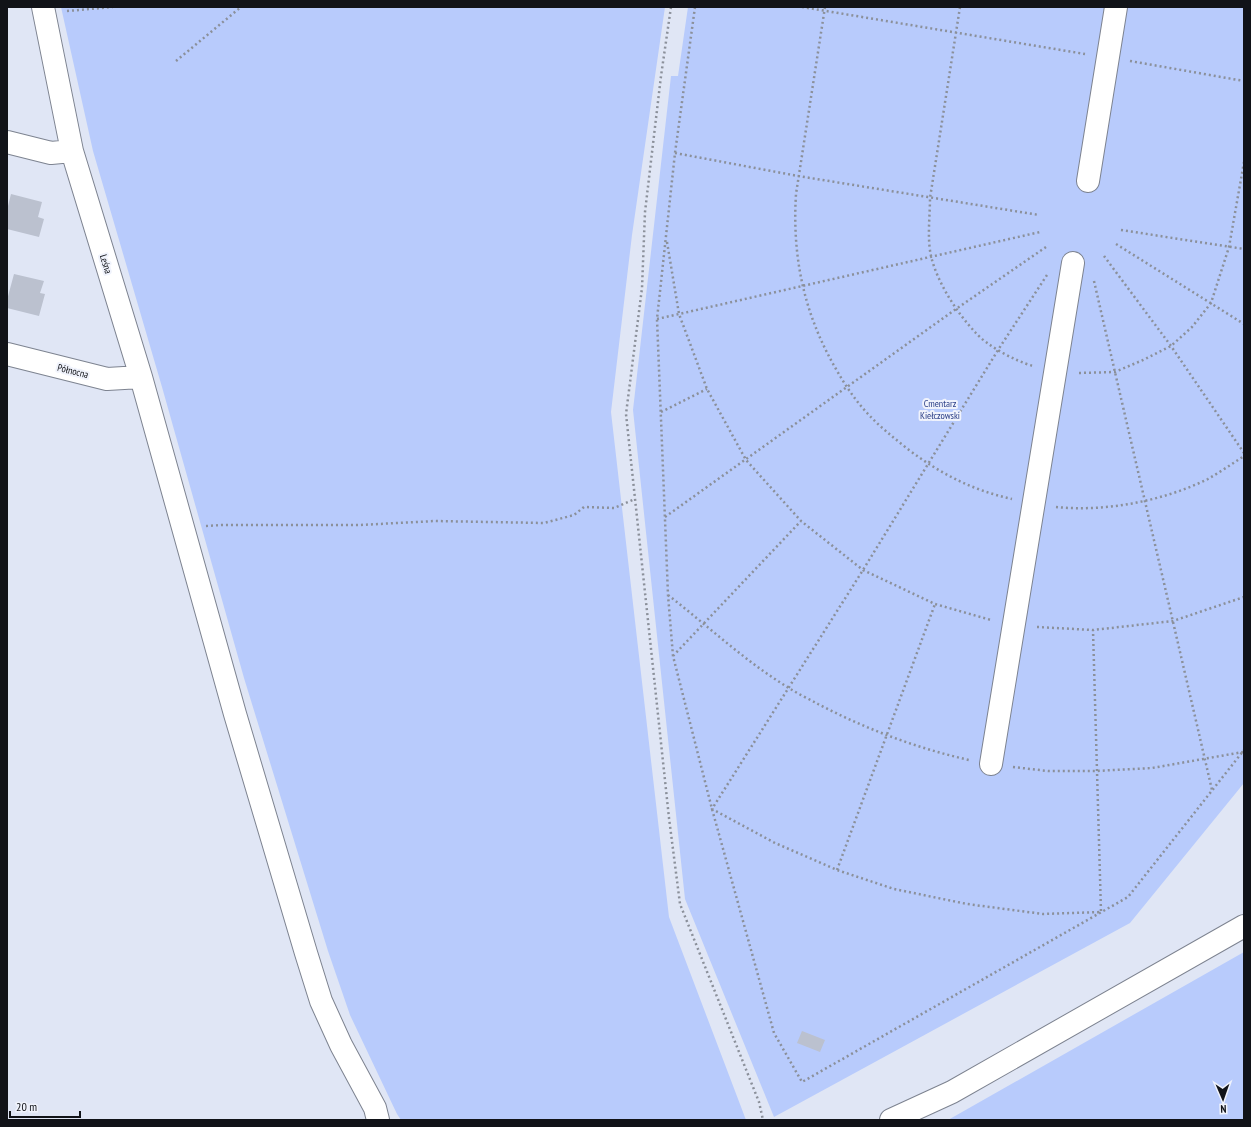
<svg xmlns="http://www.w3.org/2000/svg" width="1251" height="1127" font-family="'PT Sans Narrow',sans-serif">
  <rect width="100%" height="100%" fill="#e0e6f5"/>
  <path fill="#b8cbfc" d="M61 7H665L632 235 611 412 669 917 746 1120H401L397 1114 350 1015 328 951 244 678 162 387 93 151Z
    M688 7H1244V783L1130 923 774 1117 685 899 633 410 671 76H678Z
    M1244 952V1120H948Z"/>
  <path fill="#bbc1cf" d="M11 194 42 202 38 217 44 219 39 237 7 229V210Z
    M14 274 44 281 40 293 45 294 39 316 7 308V300Z
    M802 1031 825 1040 820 1052 797 1043Z"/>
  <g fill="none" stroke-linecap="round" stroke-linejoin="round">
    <defs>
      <path id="minor" d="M43 7 72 151 141 377 235 714 306 953 321 1001 341 1045 375 1108 378 1120
        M7 142 51 153 72 151
        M1088 181 1116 7
        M7 354 107 379 141 377
        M991 764 1073 263
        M891 1120 952 1092 1244 926"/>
    </defs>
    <use href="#minor" stroke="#7d8390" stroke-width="24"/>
    <path stroke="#8b909a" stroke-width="2.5" stroke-dasharray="2 3" stroke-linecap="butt" d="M671 7 661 76 645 212 642 288 626 414 669 818 680 904 759 1102 763 1120
      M695 7 675 153 657 319 668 595 673 656 712 809 774 1033 802 1082 1128 897 1244 750
      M802 7 1085 54
      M825 7 796 194C792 257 804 314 836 369 845 385 855 400 868 414 880 427 894 438 909 450 941 474 972 490 1012 499
      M960 7 930 198C930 216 927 238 931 256 937 282 957 313 975 332 987 346 1015 361 1033 366
      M67 11 113 7
      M176 61 241 7
      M1130 61 1244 81
      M675 153 798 176 1039 215
      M1121 230 1244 249
      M667 242 679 314 707 389 746 460 801 521 863 570 935 604 991 620
      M1116 244 1244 324
      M1104 256 1171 346 1244 453
      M1047 275 998 350 863 570 712 809 775 843 837 870 894 889 967 904 1043 914 1101 912 1093 630
      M1094 281C1133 451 1173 621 1212 790
      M657 319 1040 232
      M1079 373 1115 372 1143 360 1171 346 1192 327 1211 303 1229 247 1244 162
      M661 412 707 389
      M1056 507C1106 512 1163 501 1208 479 1220 472 1232 464 1244 456
      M665 517 956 309 1046 247
      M206 526 222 525H360L435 521 544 523 574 515 584 507 614 508 635 499
      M668 595C708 626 746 662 789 688 798 694 809 699 818 704 866 729 916 748 969 760
      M1037 627 1093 630 1173 621 1244 597
      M673 656 801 521
      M1013 767 1048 771H1096L1152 768 1243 752
      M837 870 935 604"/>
    <use href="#minor" stroke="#fff" stroke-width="22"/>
  </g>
  <g text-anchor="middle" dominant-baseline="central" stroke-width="4" stroke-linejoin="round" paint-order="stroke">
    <g font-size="10" fill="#111318" stroke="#f0f3fc">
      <text transform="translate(106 264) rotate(73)">Leśna</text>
      <text transform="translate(73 371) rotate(14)">Północna</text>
    </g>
    <g font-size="10" fill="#2a3e86" stroke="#f0f3fc">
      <text x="940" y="403">Cmentarz<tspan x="940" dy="12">Kiełczowski</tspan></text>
    </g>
  </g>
  <rect width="1251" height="1127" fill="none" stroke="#111318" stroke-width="16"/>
  <g transform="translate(1223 1099) rotate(178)" stroke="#f0f3fc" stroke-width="3" paint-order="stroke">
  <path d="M0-3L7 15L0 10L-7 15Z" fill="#111318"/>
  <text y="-6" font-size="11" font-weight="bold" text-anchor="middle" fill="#111318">N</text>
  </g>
  <path d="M10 1111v6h70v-6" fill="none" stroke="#111318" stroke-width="2"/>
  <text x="16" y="1111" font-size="12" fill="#111318" stroke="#f0f3fc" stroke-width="3" paint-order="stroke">20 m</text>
</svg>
